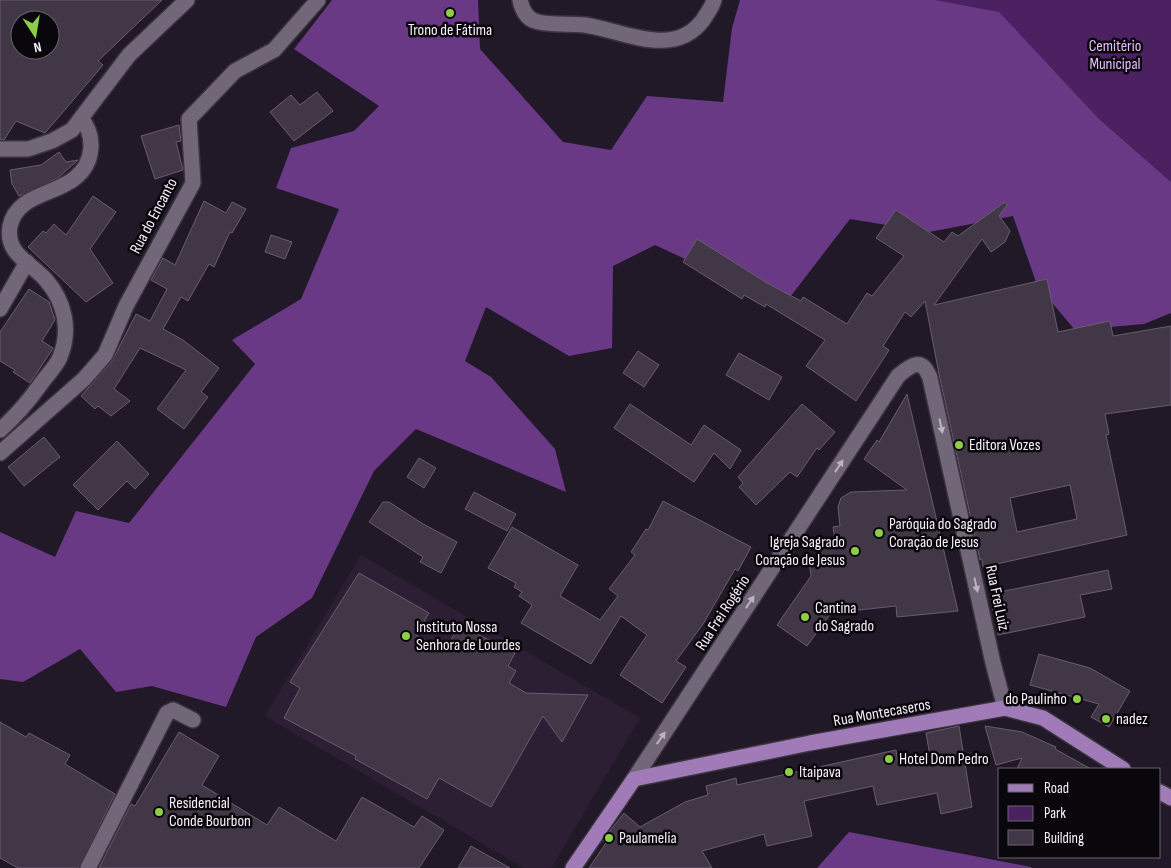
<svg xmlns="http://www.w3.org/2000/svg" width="1171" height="868" font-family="'Sofia Sans Condensed',sans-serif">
  <rect width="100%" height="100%" fill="#221928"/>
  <path fill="#2c1f33" d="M361 555 640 718 551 868H524L265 716Z"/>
  <path fill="#4b2162" d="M935 0H1171V182L1098 118Z"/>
  <path fill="#693985" d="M332 0H478L480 49 563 142 611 150 647 96 723 102 732 28 740 0H935L999 12 1098 118 1171 182V313L1144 324 1075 330 1037 285 1013 216 929 232 850 219 784 305 655 245 613 266 612 348 569 356 486 307 465 361 491 377 555 449 566 492 416 429 374 471 312 598 256 637 226 707 152 686 116 692 80 649 23 682 0 679V532L55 557 76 511 129 523 255 364 232 340 301 299 339 209 276 188 291 148 354 131 379 106 294 49Z
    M849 832 1031 867 1032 868H817Z"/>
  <path fill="#413747" stroke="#685d6f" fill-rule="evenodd" d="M0 0H162L98 61 103 65 45 133 16 121 4 140H0ZM20 20H50V50H20Z
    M317 92 333 111 294 141 270 112 291 95 300 105Z
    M179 125 181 141 176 142 183 170 155 179 141 136Z
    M59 152 66 162 78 160 58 178 19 196 12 184 10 170 41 165Z
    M93 196 116 212 90 249 113 283 86 302 28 247 43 231 46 233 54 224 66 235Z
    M204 201 226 213 232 202 246 209 232 233 230 232 214 267 209 264 188 301 181 297 163 329 183 340 219 368 201 392 208 397 184 429 157 409 186 370 140 348 114 389 130 401 111 416 98 406 95 409 81 396 112 361 136 314 150 321 167 289 151 280 163 258 175 265Z
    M1005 202 1007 205 999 216 1010 231 1005 242 991 252 982 239 934 305 1047 279 1058 332 1110 321 1113 336 1171 326V405L1105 414 1109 434 1106 435 1127 535 983 567 982 559 980 560 939 374 925 301 911 317 905 312 883 346 889 350 856 401 806 366 825 340 766 304 765 307 744 295 742 299 683 262 697 239 767 283 801 301 803 297 847 324 867 293 872 296 904 256 876 238 896 210 944 242 952 232 958 236ZM1070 485 1077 519 1017 532 1010 498Z
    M271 235 292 242 285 259 265 252Z
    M29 289 49 302 55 320 42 341 53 348 52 350 30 383 13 372 15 370 0 361V332Z
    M638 351 659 365 644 387 623 373Z
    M739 353 782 377 769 400 726 375Z
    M907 394 958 611 897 617 896 606 831 613 807 646 777 625 811 576 809 561 822 560 820 542 835 540 833 527 840 526 838 507 841 498 851 492 907 490 864 459 877 440 879 442Z
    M630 404 691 445 704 425 741 450 730 469 714 453 694 482 614 428Z
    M802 404 835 432 819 450 817 448 797 477 790 472 756 505 739 487 743 483 738 477Z
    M44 437 60 457 24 486 8 467Z
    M117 441 149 474 135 489 127 481 98 510 73 485Z
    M419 458 436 468 424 488 407 477Z
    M474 492 516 514 507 531 465 509Z
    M663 501 751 547 738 571 735 569 703 624 676 661 686 667 662 703 620 675 647 635 621 616 591 664 521 623 532 605 519 596 522 592 514 587 516 583 488 568 512 527 578 565 560 596 600 620 618 596 609 589 635 555 631 552 646 529 648 530Z
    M383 502H389L423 524 457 542 441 573 420 562 423 557 369 522Z
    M1108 570 1112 589 1080 595 1085 617 998 635 990 594Z
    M359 573 429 613 416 635 445 651 459 625 515 653 508 666 516 671 509 683 526 693 588 695 562 742 543 716 491 807 439 778 427 799 355 759 356 756 284 718 300 688 290 682Z
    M1039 654 1090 668 1130 691 1109 727 1091 717 1099 704 1030 685Z
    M0 722 26 737 29 733 70 755 65 764 115 794 79 868H18L0 858Z
    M959 726 972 807 941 814 937 793 877 805 873 786 804 801 812 836 767 846 764 834 702 851 712 868H589L606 843 603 840 624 813 640 827 685 802 708 795 706 786 736 778 737 785 896 750 898 763 930 756 926 733Z
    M985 726 1022 732 1056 747 1055 749 1091 769H1017L1022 758 996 765Z
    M179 732 219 756 202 785 267 825 279 807 336 841 362 797 414 827 422 816 444 830 419 868H99L131 804 135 806Z
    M471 846 510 868H458Z"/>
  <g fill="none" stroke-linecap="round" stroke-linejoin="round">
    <defs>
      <path id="minor" d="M520 0C522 9 526 18 535 21 549 26 569 23 585 25 624 31 674 59 703 20 707 13 712 8 714 0
        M0 149H28L52 141 72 130 129 55 187 0
        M0 309 27 262
        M0 430C16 416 28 402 40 385 46 376 56 367 60 357 71 330 65 302 46 280 30 262 5 254 10 226 17 194 55 195 75 178 94 163 96 136 81 118
        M0 453 84 379 105 355 126 306 193 183 189 119 235 71 274 50 318 0
        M634 779 898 376C912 364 922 357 930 378L993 663 1005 708
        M88 868 167 713 173 710 193 720"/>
      <path id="major" d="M1160 792 1171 798
        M573 868 634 779 810 743 1005 708 1043 718 1123 769"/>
    </defs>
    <use href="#minor" stroke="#3a343f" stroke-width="18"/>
    <use href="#major" stroke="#3a343f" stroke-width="18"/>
    <use href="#minor" stroke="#726779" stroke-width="15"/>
    <use href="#major" stroke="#a07bb7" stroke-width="15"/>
  </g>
  <defs><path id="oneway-solid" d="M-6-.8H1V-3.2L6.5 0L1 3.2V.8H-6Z" transform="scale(1.25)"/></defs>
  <g fill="#bbb3c1">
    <use href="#oneway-solid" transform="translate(941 426) rotate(78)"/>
    <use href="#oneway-solid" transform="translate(839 466) rotate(-57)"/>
    <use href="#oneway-solid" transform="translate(976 585) rotate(78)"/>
    <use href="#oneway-solid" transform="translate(750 602) rotate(-57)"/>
    <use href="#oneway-solid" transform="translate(661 738) rotate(-55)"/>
  </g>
  <g fill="#8cce45" stroke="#09060c" stroke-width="2">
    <circle cx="450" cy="13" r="5"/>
    <circle cx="959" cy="445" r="5"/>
    <circle cx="879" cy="533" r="5"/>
    <circle cx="855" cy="551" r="5"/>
    <circle cx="805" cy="617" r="5"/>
    <circle cx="406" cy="636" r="5"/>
    <circle cx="1077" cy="699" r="5"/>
    <circle cx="1106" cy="719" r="5"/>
    <circle cx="889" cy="759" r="5"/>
    <circle cx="789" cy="772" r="5"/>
    <circle cx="159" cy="812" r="5"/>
    <circle cx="609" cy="838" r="5"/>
  </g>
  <g text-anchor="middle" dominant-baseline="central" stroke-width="5" stroke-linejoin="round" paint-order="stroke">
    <g font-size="16" fill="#f7f1fc" stroke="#09060c" text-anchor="start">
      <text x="450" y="30" text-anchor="middle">Trono de Fátima</text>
      <text x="969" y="445">Editora Vozes</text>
      <text x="889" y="524">Paróquia do Sagrado<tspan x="889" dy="18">Coração de Jesus</tspan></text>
      <text x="845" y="542" text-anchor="end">Igreja Sagrado<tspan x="845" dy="18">Coração de Jesus</tspan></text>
      <text x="815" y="608">Cantina<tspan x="815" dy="18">do Sagrado</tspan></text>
      <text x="416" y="627">Instituto Nossa<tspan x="416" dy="18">Senhora de Lourdes</tspan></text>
      <text x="1067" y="699" text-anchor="end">do Paulinho</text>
      <text x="1116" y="719">nadez</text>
      <text x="899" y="759">Hotel Dom Pedro</text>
      <text x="799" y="772">Itaipava</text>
      <text x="169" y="803">Residencial<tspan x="169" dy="18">Conde Bourbon</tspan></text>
      <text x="619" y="838">Paulamelia</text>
    </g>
    <g font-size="16" fill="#e5bffe" stroke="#09060c">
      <text x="1115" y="46">Cemitério<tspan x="1115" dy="18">Municipal</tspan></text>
    </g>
    <g font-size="16" fill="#f7f1fc" stroke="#09060c">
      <text transform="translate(154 216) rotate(-62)">Rua do Encanto</text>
      <text transform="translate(997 598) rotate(78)">Rua Frei Luiz</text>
      <text transform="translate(723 613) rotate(-57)">Rua Frei Rogério</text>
      <text transform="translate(882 713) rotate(-10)">Rua Montecaseros</text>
    </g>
  </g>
  <rect x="998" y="768" width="162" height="90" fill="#09060c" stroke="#68646c"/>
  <rect x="1008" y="784" width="25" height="8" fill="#a07bb7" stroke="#68646c"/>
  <text x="1044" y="793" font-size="15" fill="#f7f1fc">Road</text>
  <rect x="1008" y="806" width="25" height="15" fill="#4b2162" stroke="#68646c"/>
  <text x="1044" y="818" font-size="15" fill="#f7f1fc">Park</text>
  <rect x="1008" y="830" width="25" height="15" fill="#413747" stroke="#68646c"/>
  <text x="1044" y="843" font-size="15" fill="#f7f1fc">Building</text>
  <g transform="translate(35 35) rotate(168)"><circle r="24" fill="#09060c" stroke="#68646c"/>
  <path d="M0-4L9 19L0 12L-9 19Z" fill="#8cce45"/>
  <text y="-8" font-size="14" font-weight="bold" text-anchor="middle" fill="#f7f1fc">N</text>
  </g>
</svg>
